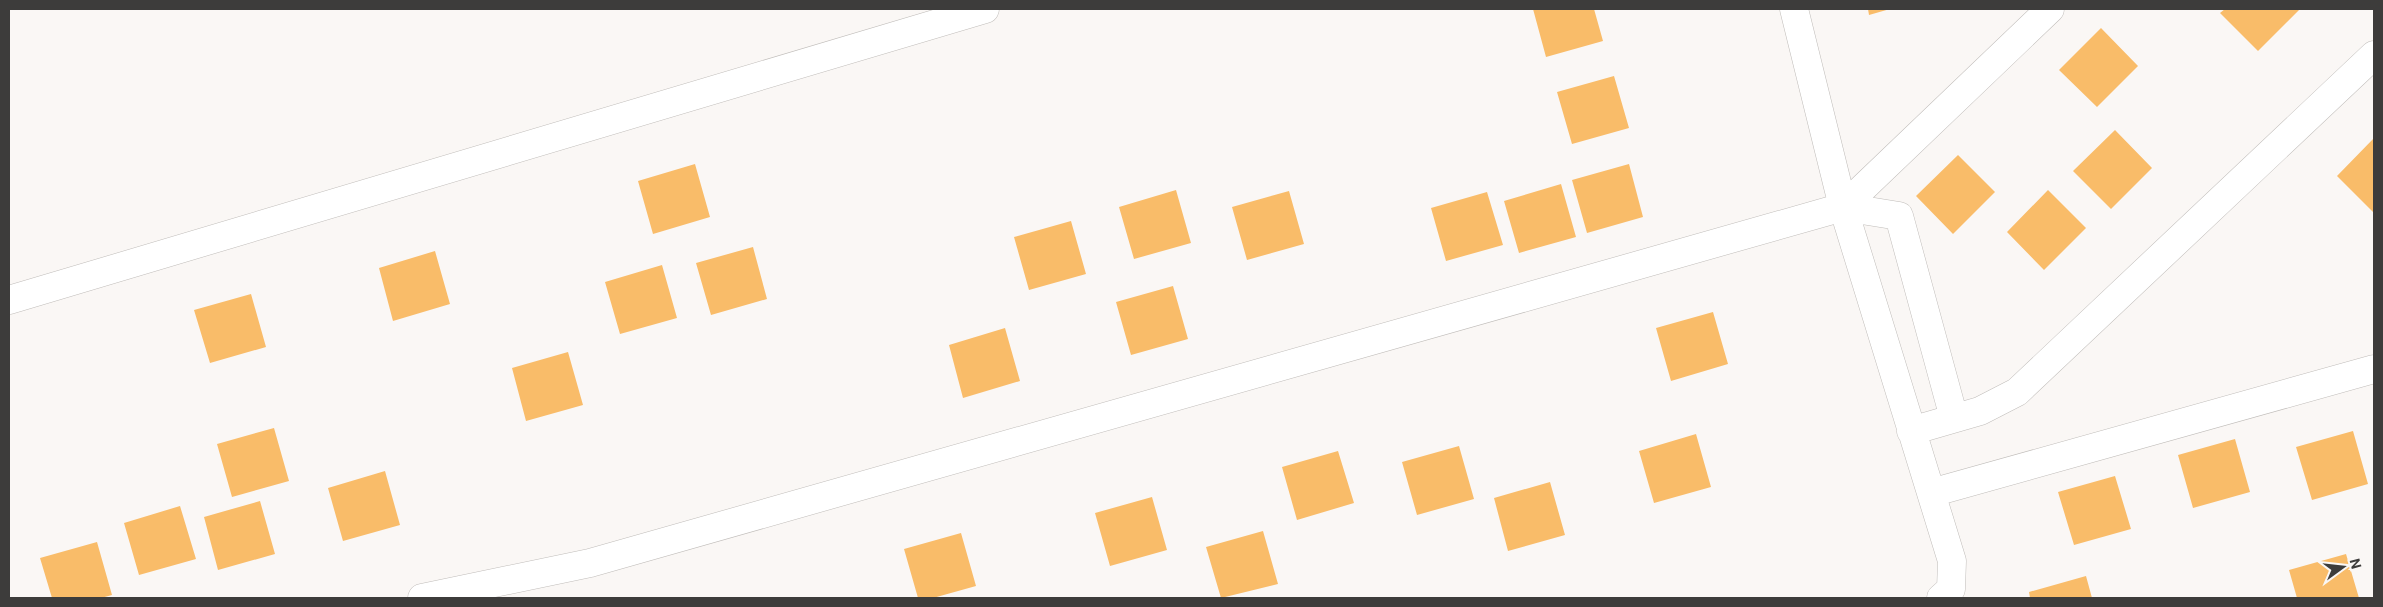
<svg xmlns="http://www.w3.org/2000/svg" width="2383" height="607" font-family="Roboto,sans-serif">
  <rect width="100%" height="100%" fill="#faf7f5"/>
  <path fill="#f9bc69" d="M1533 9H1594L1603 41 1546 57Z
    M1868 9H1890L1869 15Z
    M2225 9H2300L2258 51 2220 13Z
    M2101 28 2138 66 2097 107 2059 70Z
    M1614 76 1629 128 1572 144 1557 92Z
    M2115 130 2152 168 2111 209 2073 171Z
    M2374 138V213L2337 176Z
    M1958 155 1995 192 1953 234 1916 196Z
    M695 164 710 217 653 234 638 181Z
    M1629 164 1643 217 1587 233 1572 180Z
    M1561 184 1576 237 1519 253 1504 201Z
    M1176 190 1191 243 1134 259 1119 207Z
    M2048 190 2086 228 2044 270 2007 232Z
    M1289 191 1304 244 1247 260 1232 207Z
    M1487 192 1503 245 1446 261 1431 208Z
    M1071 221 1086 274 1029 290 1014 237Z
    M753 247 767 299 711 315 696 263Z
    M435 251 450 304 393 321 379 268Z
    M662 265 677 318 620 334 605 282Z
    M1173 286 1188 339 1131 355 1116 302Z
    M251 294 266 347 210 363 194 310Z
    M1713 312 1728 364 1671 381 1656 328Z
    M1005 328 1020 381 963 398 949 345Z
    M568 352 583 405 526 421 512 368Z
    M274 428 289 481 232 497 217 444Z
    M2353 431 2368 484 2312 500 2296 447Z
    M1696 434 1711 487 1654 503 1639 451Z
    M2235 439 2250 492 2193 508 2178 455Z
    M1459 446 1474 499 1417 515 1402 462Z
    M1338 451 1354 503 1297 520 1282 467Z
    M385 471 400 525 343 541 328 488Z
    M2115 476 2131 529 2074 545 2058 492Z
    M1550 482 1565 535 1508 551 1494 498Z
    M1152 497 1167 550 1110 566 1095 513Z
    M260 501 275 554 218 570 204 517Z
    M180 506 196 559 139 575 124 523Z
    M1263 531 1278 584 1221 598 1206 547Z
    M961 533 976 586 933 598H918L904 549Z
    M97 542 112 595 101 598H52L40 558Z
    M2346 554 2359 598H2297L2289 570Z
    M2086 576 2092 598H2030L2029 592Z"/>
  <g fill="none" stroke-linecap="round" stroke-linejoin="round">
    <defs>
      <path id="minor" d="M1794 9 1843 207 1952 561 1951 589 1941 598
        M1843 207 2050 9
        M9 300 985 9
        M1911 431 1980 411 2017 392 2374 55
        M1931 493 2374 369
        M422 598 590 563 1843 207 1899 216 1954 418"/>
    </defs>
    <use href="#minor" stroke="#c0bdba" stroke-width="29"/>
    <use href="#minor" stroke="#fff" stroke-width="28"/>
  </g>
  <rect width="2383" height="607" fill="none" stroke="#3d3c3b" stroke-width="20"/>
  <g transform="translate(2343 567) rotate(75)" stroke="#faf7f5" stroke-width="4" paint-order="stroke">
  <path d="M0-4L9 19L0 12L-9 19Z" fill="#3d3c3b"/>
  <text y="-8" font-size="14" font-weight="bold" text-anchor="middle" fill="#3d3c3b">N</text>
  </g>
</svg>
